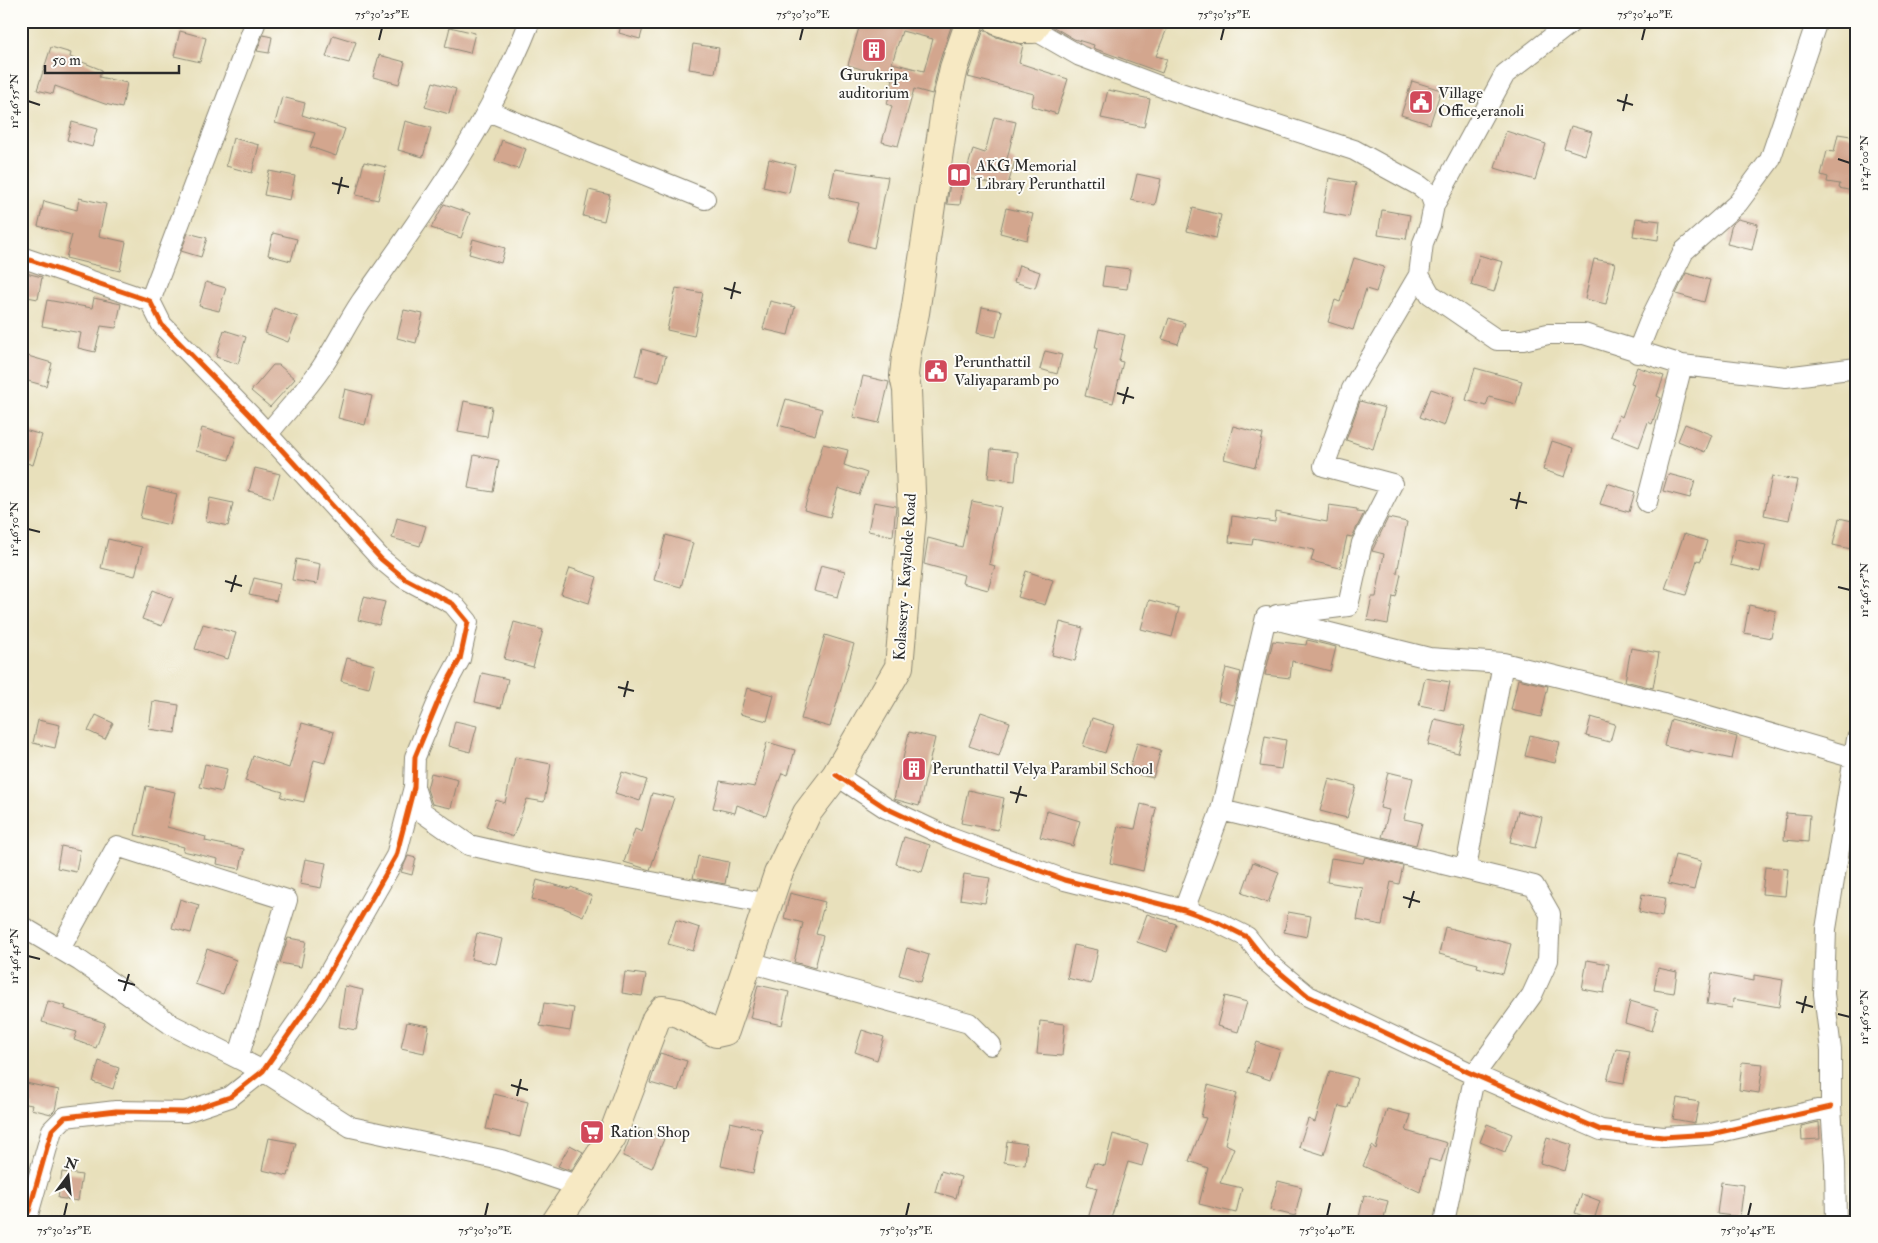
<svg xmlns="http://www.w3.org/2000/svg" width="1878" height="1243" font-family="'IM FELL Double Pica',serif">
  <rect width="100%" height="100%" fill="#fdfcf7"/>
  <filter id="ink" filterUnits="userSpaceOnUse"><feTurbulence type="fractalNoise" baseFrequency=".02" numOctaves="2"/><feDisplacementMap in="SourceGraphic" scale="10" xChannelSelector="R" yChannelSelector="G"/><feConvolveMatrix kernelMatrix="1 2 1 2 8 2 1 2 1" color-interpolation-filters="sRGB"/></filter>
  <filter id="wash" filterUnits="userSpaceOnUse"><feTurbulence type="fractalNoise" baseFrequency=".0096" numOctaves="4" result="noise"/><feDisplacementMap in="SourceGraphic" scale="20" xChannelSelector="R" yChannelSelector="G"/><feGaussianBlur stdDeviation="1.12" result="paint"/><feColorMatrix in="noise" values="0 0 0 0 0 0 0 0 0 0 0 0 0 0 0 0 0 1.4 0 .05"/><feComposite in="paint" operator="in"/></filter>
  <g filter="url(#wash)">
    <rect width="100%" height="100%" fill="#e8e0bb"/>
    <g id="blocks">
      <path fill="#d3a68e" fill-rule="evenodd" d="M622 21H645L640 39 619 33Z
        M861 21H953L939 63 932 94 914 89 898 146 882 142 892 106 887 104 893 79 848 65ZM902 31 933 39 924 71 892 63Z
        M1054 21H1121L1140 27 1142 21H1170L1156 56 1167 59 1162 73 1093 48 1094 45 1074 39 1052 26Z
        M450 27 475 33 470 53 445 47Z
        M984 29 993 36 1023 45 1019 63 1068 79 1057 114 1031 106 1034 94 968 77Z
        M180 31 206 38 200 62 174 56Z
        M263 35 272 37 269 53 257 51Z
        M333 35 356 42 349 63 326 57Z
        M693 44 719 48 715 73 689 69Z
        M51 47 71 53 70 57 102 70 99 77 127 83 122 108 105 104 55 86 53 94 37 90Z
        M379 55 405 62 399 84 373 77Z
        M1412 81 1441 90 1430 124 1401 115Z
        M433 82 456 89 449 114 425 107Z
        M1108 90 1150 99 1144 127 1101 118Z
        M282 97 305 103 302 115 345 129 336 156 310 147 315 133 275 123Z
        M994 117 1016 122 1007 159 1015 161 1007 188 965 177 973 149 985 153Z
        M405 121 431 128 423 157 398 150Z
        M72 122 97 129 92 147 67 140Z
        M1571 126 1592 132 1585 155 1564 148Z
        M1506 131 1546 144 1535 180 1495 168Z
        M1838 134 1857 137V192L1839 188 1840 184 1827 182 1828 177 1821 175 1827 151 1834 152Z
        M233 138 259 145 252 173 226 166Z
        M502 140 526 149 518 169 495 161Z
        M769 159 795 165 789 193 763 187Z
        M364 162 386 167 378 200 356 195Z
        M835 169 888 177 874 248 849 241 859 203 829 197Z
        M269 171 295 176 290 200 264 195Z
        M1137 174 1161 179 1155 205 1131 200Z
        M1329 178 1356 183 1349 217 1323 212Z
        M950 183 963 185 960 205 947 204Z
        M589 190 610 195 604 221 583 216Z
        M79 198 106 204 99 236 126 242 120 271 66 258 72 235 38 226 44 201 77 210Z
        M444 204 470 213 461 238 431 228Z
        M1006 208 1033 214 1027 240 1000 233Z
        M1193 208 1221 215 1216 238 1187 231Z
        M1382 210 1410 215 1406 239 1378 235Z
        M1636 218 1660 221 1658 240 1633 236Z
        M1738 219 1758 224 1752 250 1727 244 1732 224Z
        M188 233 207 238 201 257 181 251Z
        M273 233 297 239 291 261 268 255Z
        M473 239 505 248 501 263 469 254Z
        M1479 255 1503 262 1494 292 1471 285Z
        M1354 258 1384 267 1376 292 1366 289 1353 330 1328 322 1335 300 1340 302Z
        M1594 259 1615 263 1606 304 1585 299Z
        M1019 265 1040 272 1035 288 1014 282Z
        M1105 266 1130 269 1127 289 1102 286Z
        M26 273 42 277 38 299 22 296Z
        M1686 273 1710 280 1704 302 1676 294Z
        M206 282 226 288 219 311 199 306Z
        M676 288 703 293 694 336 667 330Z
        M94 298 121 304 116 328 101 326 95 352 78 348 81 333 42 326 47 300 92 308Z
        M770 301 795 307 788 335 763 329Z
        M982 307 1002 311 996 337 977 333Z
        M274 308 298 317 288 342 265 333Z
        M404 310 423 314 416 343 397 338Z
        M1169 318 1185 323 1178 344 1162 339Z
        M1099 329 1125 335 1119 361 1123 362 1113 403 1085 396 1097 348H1095Z
        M224 330 246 337 238 364 216 357Z
        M642 349 666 356 659 382 635 376Z
        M1045 351 1062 355 1057 374 1040 369Z
        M28 356 52 363 46 386 21 379Z
        M273 365H279L295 379 270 407 251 391Z
        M1637 367 1664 376 1657 396 1661 398 1652 424 1648 422 1639 447 1611 436 1619 415 1622 417 1634 384 1631 383Z
        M1475 368 1522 381 1516 404 1489 397 1486 406 1466 400Z
        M863 376 889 382 879 423 853 417Z
        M345 389 372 396 365 425 338 418Z
        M1431 389 1454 397 1444 426 1420 417Z
        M786 399 822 409 815 435 778 425Z
        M464 401 492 407 487 437 458 432Z
        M1360 401 1385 408 1373 449 1346 440Z
        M1685 424 1712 435 1705 452 1678 441Z
        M1233 426 1263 434 1255 467 1224 459Z
        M202 428 236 437 229 460 196 451Z
        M21 429 42 435 33 465 21 461Z
        M1552 441 1574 448 1565 477 1543 470Z
        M823 444 848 450 844 465 867 473 859 495 838 488 830 517 804 510Z
        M991 449 1018 452 1015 481 988 478Z
        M474 455 499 460 493 492 468 488Z
        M255 468 280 474 273 498 249 491Z
        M1668 474 1695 481 1690 498 1663 491Z
        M1772 476 1797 480 1789 520 1764 515Z
        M1607 483 1635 492 1629 512 1600 504Z
        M147 487 177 494 170 525 140 518Z
        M210 498 233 503 228 526 206 521Z
        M972 501 1001 507 989 564 995 566 988 590 962 583 964 575 924 564 928 538 962 547Z
        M874 502 896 506 893 536 868 531Z
        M1329 505 1357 509V512L1364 513 1352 537 1347 536 1340 568 1311 561 1314 550 1253 538 1252 545 1229 542 1232 516 1275 522 1276 512 1327 522Z
        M397 518 426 526 420 546 392 538Z
        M1388 518 1407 522 1397 573 1401 574 1396 597 1393 596 1388 624 1367 620 1372 597H1376L1384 554 1372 551Z
        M1839 518 1857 522 1851 549 1833 545Z
        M1684 534 1707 541 1701 561 1697 560 1686 595 1665 589Z
        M666 535 693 543 681 587 654 580Z
        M108 539 142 547 135 576 101 568Z
        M1736 539 1766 545 1760 572 1730 565Z
        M296 559 320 564 317 584 292 580Z
        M821 565 845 571 838 597 814 591Z
        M570 568 597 577 589 603 561 594Z
        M1026 571 1053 580 1045 605 1018 597Z
        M254 578 280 584 276 601 249 595Z
        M153 590 173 598 162 626 142 619Z
        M364 597 385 602 379 625 358 620Z
        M1149 600 1179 608 1172 637 1141 629Z
        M1749 605 1776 611 1771 638 1744 633Z
        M514 622 543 630 533 667 504 659Z
        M1060 622 1083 628 1075 661 1052 655Z
        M203 624 236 633 228 659 195 649Z
        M825 635 854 644 830 727 801 719Z
        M1307 640 1336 647 1330 671 1292 661 1290 678 1265 675 1273 641 1306 645Z
        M1631 648 1659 653 1653 688 1625 681Z
        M347 658 375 665 369 688 341 681Z
        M1226 668 1241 672 1233 705 1218 701Z
        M482 673 508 679 501 708 475 702Z
        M1425 678 1450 682 1444 710 1419 705Z
        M1518 679 1548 686 1541 717 1511 710Z
        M747 688 774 695 767 721 740 714Z
        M153 701 179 705 175 733 149 729Z
        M981 712 1010 722 999 756 969 746Z
        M96 715 113 723 105 739 88 731Z
        M1591 717 1615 724 1610 742 1586 736Z
        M1092 718 1114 725 1105 753 1083 746Z
        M1435 719 1465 726 1458 753 1428 745Z
        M1671 719 1737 737 1732 759 1689 750V752L1664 746Z
        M38 720 60 725 55 748 33 743Z
        M455 721 477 726 470 752 449 746Z
        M302 723 334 732 325 763 314 760 304 802 281 797 283 792 245 781 253 756 289 768Z
        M909 732 935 738 919 806 894 799Z
        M1530 735 1560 742 1555 763 1525 756Z
        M1265 736 1286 740 1281 769 1260 766Z
        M767 742 795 750 788 775 782 773 766 816 737 805 735 813 713 808 720 781 755 787Z
        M1137 743 1161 750 1153 778 1129 772Z
        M515 757 551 764 544 802 527 799 513 837 486 827 496 800 505 803Z
        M205 764 227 769 222 792 200 787Z
        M622 772 647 780 640 801 615 793Z
        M1388 772 1413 778 1404 819 1422 823 1416 845 1382 837 1389 810 1380 808Z
        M431 773 458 780 451 808 432 804 427 789Z
        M1329 779 1356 786 1347 818 1320 811Z
        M146 786 175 792 167 827 206 837 205 841 244 849 240 869 217 864 218 859 183 851 184 847 135 835Z
        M968 790 1004 798 998 830 961 823Z
        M652 793 674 798 650 870 624 862 635 829 642 832Z
        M1141 804 1156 808 1143 871 1110 863 1118 826 1135 829Z
        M1047 811 1080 821 1073 846 1040 837Z
        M1518 811 1542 817 1535 848 1510 842Z
        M1786 813 1810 815 1808 842 1784 840Z
        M904 837 930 845 922 872 896 864Z
        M61 846 80 850 76 872 57 868Z
        M1675 855 1701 861 1694 890 1668 884Z
        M408 856 416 858 412 875 401 872Z
        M698 856 729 862 725 884 693 878Z
        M1365 857 1403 866 1399 884 1391 882 1382 925 1357 920 1363 888 1327 882 1331 858 1363 863Z
        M305 859 326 863 321 888 300 884Z
        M1253 862 1279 872 1268 903 1242 893Z
        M1765 867 1788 869 1785 896 1762 894Z
        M964 874 990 878 985 903 960 899Z
        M537 880 570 889 571 887 592 896 583 916 562 907 532 899Z
        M790 893 825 902 816 934 823 936 815 968 794 962 803 923 784 918Z
        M1642 894 1665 898 1662 917 1639 912Z
        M180 899 199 905 191 933 172 928Z
        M1288 912 1311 916 1307 937 1284 932Z
        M1147 914 1176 924 1167 952 1137 942Z
        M676 920 700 928 693 951 668 944Z
        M1445 927 1511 944 1503 974 1477 967 1478 964 1439 954Z
        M477 933 502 939 496 964 471 959Z
        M288 938 306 941 301 967 280 963Z
        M1074 945 1098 950 1091 984 1067 978Z
        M907 948 929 955 921 982 899 975Z
        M207 949 236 960 223 994 195 984Z
        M1587 960 1609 964 1604 993 1582 989Z
        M1658 968 1677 972 1674 993 1654 990Z
        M625 972 646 975 642 996 622 993Z
        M1712 973 1754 981V975L1783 980 1779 1007 1733 999 1732 1008 1707 1004Z
        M758 985 789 992 782 1025 750 1018Z
        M345 986 363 990 356 1030 339 1027Z
        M1225 996 1247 1002 1238 1032 1217 1026Z
        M48 1001 66 1006 65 1009 105 1023 96 1048 74 1040 77 1032 42 1022Z
        M1630 1001 1658 1009 1652 1031 1625 1023Z
        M544 1003 574 1008 570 1031 540 1026Z
        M1040 1021 1065 1024 1062 1056 1037 1054Z
        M407 1022 429 1026 424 1053 401 1048Z
        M862 1030 884 1037 877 1060 855 1052Z
        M1257 1042 1280 1050 1270 1080 1247 1072Z
        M1616 1049 1630 1051 1624 1083 1607 1080Z
        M660 1053 687 1061 678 1091 650 1083Z
        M99 1061 119 1068 113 1089 93 1082Z
        M1742 1062 1763 1064 1759 1093 1739 1090Z
        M1330 1071 1357 1078 1348 1108 1339 1106 1324 1155 1299 1147 1308 1119 1315 1122Z
        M21 1082 59 1090 55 1110 51 1114 31 1109 32 1105 21 1103Z
        M1208 1085 1237 1093 1225 1144 1234 1148 1220 1183 1242 1188 1236 1213 1199 1204 1208 1168 1189 1161 1206 1118 1201 1117Z
        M494 1094 528 1102 520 1137 486 1129Z
        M1677 1098 1699 1102 1695 1123 1673 1119Z
        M1387 1109 1411 1115 1406 1131 1447 1143 1441 1162 1429 1159 1420 1192 1363 1166 1372 1146 1376 1149Z
        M730 1122 762 1129 753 1173 721 1166Z
        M1819 1122 1820 1139 1802 1140 1801 1126Z
        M1487 1124 1512 1134 1505 1152 1480 1142Z
        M634 1127 664 1139 652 1168 623 1156Z
        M1113 1134 1148 1144 1142 1166 1128 1162 1110 1222H1087L1097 1188 1087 1185 1094 1163 1105 1166Z
        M1547 1137 1572 1145 1565 1171 1540 1163Z
        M269 1138 296 1143 288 1176 262 1170Z
        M1007 1141 1027 1144 1025 1165 1004 1162Z
        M570 1145 583 1152 571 1171 558 1166Z
        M941 1171 961 1177 956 1198 935 1192Z
        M62 1172 82 1175 78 1201 58 1198Z
        M1278 1181 1302 1187 1295 1216 1270 1210Z
        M1721 1182 1744 1185 1740 1217 1717 1214Z
        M1582 1194 1600 1201 1594 1220 1575 1213Z
        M1364 1195 1388 1201 1383 1222H1358Z"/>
    </g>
  </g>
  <g filter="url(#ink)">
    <use href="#blocks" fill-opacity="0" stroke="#8a8673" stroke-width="1"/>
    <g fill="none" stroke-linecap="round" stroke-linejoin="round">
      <defs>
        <path id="street" d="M1033 29 1080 56 1162 87 1354 150 1420 186 1430 194 1434 205 1430 225 1423 243 1419 275 1430 294 1497 340H1523L1548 334H1584L1682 365 1786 377 1857 368
          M488 111 705 199
          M1434 205 1505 74 1573 21
          M21 257 150 301 162 325 250 415 381 559 404 578 453 604 468 622 460 659 442 692 415 757 414 787 396 856 317 994 263 1071 230 1097 185 1112 116 1111 65 1117 52 1130 29 1211 22 1222
          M150 301 256 21
          M1637 353 1651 318 1684 251 1738 203 1770 160 1817 21
          M267 435C285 412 306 391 322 367 336 346 347 323 361 302 424 213 490 124 530 21
          M1647 502 1682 365
          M1277 615 1348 606 1362 543 1392 484 1324 466 1352 389 1419 275
          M836 775 886 808 950 838 1065 880 1184 910 1215 921 1247 937 1266 961 1308 996 1468 1072 1601 1130 1663 1137 1711 1134 1831 1107
          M414 787 422 812 469 845 544 862 769 904
          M1221 810 1534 886 1550 914 1548 960 1532 995 1475 1074 1444 1222
          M1466 868 1503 663
          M1184 910 1221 810 1266 617 1429 658 1503 663 1664 703 1854 758
          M21 926 80 961 172 1025 263 1071 351 1127 501 1160 579 1186
          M60 949 117 846 287 900 238 1058
          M749 962 969 1023 991 1045
          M1836 1222 1835 1163 1831 1107V1050L1824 994 1826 929 1857 739"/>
        <path id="secondary" d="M998 21 1021 29H1033L1038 21
          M556 1222 612 1137 656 1019 663 1010 679 1013 716 1033 725 1031 778 874 807 813 836 775 899 667 912 517 907 390 904 376 906 356 915 313 946 104 954 68 970 21"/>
      </defs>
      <use href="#street" stroke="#8a8673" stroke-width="22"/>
      <use href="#secondary" stroke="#8a8673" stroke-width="30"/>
      <use href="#street" stroke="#fff" stroke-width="20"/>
      <use href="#secondary" stroke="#f7e9c3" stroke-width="28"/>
      <defs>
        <path id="cycleway" d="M21 257 150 301 162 325 250 415 381 559 404 578 453 604 468 622 460 659 442 692 415 757 414 787 396 856 317 994 263 1071 230 1097 185 1112 116 1111 65 1117 52 1130 29 1211 22 1222
          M836 775 886 808 950 838 1065 880 1184 910 1215 921 1247 937 1266 961 1308 996 1468 1072 1601 1130 1663 1137 1711 1134 1831 1107"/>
      </defs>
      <use href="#cycleway" stroke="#fdfcf7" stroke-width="8"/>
      <use href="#cycleway" stroke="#e8590c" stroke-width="5"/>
    </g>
  </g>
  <path fill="none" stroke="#2b2b2b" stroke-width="2" d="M379 40 382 28M800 40 803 28M1221 40 1224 28M1642 40 1645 28M1617 100 1633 105M28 101 40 105M1623 111 1627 94M1838 159 1850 163M332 183 349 187M338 194 342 177M724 288 741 293M731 299 735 282M1117 393 1134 398M1123 404 1128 387M1510 499 1527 503M1516 509 1520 492M28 529 40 532M225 581 242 586M1838 587 1850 590M231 592 236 575M618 687 634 691M624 697 628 681M1010 792 1027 796M1016 803 1021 786M1403 897 1420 902M1409 908 1414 891M28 956 40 959M118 980 135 985M124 991 129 974M1796 1002 1813 1007M1802 1013 1806 996M1838 1014 1850 1017M511 1085 528 1090M517 1096 521 1079M64 1216 67 1203M485 1216 488 1203M906 1216 909 1203M1327 1216 1330 1203M1748 1216 1751 1203"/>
  <defs>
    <symbol id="building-square" viewBox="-11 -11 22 22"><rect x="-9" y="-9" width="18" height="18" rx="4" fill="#d1495b" stroke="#fdfcf7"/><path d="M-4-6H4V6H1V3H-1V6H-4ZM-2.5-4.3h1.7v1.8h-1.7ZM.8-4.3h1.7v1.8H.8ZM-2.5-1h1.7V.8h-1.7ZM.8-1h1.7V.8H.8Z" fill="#fff"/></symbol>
    <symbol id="civic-square" viewBox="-11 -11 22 22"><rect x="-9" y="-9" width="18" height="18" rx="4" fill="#d1495b" stroke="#fdfcf7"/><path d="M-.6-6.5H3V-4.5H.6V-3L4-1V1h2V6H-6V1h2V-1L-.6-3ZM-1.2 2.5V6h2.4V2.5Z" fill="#fff"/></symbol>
    <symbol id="library-square" viewBox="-11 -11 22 22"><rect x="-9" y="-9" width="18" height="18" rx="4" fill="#d1495b" stroke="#fdfcf7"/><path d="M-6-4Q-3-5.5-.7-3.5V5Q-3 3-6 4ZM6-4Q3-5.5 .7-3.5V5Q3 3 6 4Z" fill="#fff"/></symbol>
    <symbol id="supermarket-square" viewBox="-11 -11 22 22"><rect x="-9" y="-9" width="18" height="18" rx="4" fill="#d1495b" stroke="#fdfcf7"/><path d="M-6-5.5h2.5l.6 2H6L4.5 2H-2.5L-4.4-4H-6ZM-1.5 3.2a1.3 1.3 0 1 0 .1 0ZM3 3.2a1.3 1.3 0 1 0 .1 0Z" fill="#fff"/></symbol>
  </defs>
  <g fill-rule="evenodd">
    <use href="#building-square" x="860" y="36" width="28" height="28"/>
    <use href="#civic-square" x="1407" y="88" width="28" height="28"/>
    <use href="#library-square" x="945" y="161" width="28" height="28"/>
    <use href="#civic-square" x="922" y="357" width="28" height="28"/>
    <use href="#building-square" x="900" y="755" width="28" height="28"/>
    <use href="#supermarket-square" x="578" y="1118" width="28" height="28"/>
  </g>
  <g text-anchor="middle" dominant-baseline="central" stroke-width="4" stroke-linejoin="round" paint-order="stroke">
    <g font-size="16" fill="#2b2b2b" stroke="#fdfcf7" text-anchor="start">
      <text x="874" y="75" text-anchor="middle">Gurukripa<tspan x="874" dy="18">auditorium</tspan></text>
      <text x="1438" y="93">Village<tspan x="1438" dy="18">Office,eranoli</tspan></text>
      <text x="976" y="166">AKG Memorial<tspan x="976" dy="18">Library Perunthattil</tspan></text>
      <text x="954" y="362">Perunthattil<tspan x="954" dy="18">Valiyaparamb po</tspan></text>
      <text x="932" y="769">Perunthattil Velya Parambil School</text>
      <text x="610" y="1132">Ration Shop</text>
    </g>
    <g font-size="16" fill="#2b2b2b" stroke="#fdfcf7">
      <text transform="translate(905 577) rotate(-86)">Kolassery - Kayalode Road</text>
    </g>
  </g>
  <rect width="1878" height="1243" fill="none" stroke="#fdfcf7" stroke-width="55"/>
  <g transform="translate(68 1176) rotate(15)" stroke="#fdfcf7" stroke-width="4" paint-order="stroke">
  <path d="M0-4L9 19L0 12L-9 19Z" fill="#2b2b2b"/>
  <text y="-8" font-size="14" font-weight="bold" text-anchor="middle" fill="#2b2b2b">N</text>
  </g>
  <path d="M45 65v8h134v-8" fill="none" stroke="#2b2b2b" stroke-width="2.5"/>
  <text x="52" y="65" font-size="15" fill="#2b2b2b" stroke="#fdfcf7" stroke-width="4" paint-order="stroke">50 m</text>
  <rect x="28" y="28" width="1822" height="1188" fill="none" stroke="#2b2b2b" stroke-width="2"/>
  <g font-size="12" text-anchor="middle" fill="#2b2b2b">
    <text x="382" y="18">75°30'25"E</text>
    <text x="803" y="18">75°30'30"E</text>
    <text x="1224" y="18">75°30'35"E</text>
    <text x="1645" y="18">75°30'40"E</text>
    <text transform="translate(14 101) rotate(-90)" y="4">11°46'55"N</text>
    <text transform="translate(1864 163) rotate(-90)" y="4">11°47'00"N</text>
    <text transform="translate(14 529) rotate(-90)" y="4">11°46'50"N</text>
    <text transform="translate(1864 590) rotate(-90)" y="4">11°46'55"N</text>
    <text transform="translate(14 956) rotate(-90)" y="4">11°46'45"N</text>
    <text transform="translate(1864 1017) rotate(-90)" y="4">11°46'50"N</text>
    <text x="64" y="1234">75°30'25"E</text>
    <text x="485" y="1234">75°30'30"E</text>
    <text x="906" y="1234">75°30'35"E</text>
    <text x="1327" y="1234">75°30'40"E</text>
    <text x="1748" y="1234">75°30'45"E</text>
  </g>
</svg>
